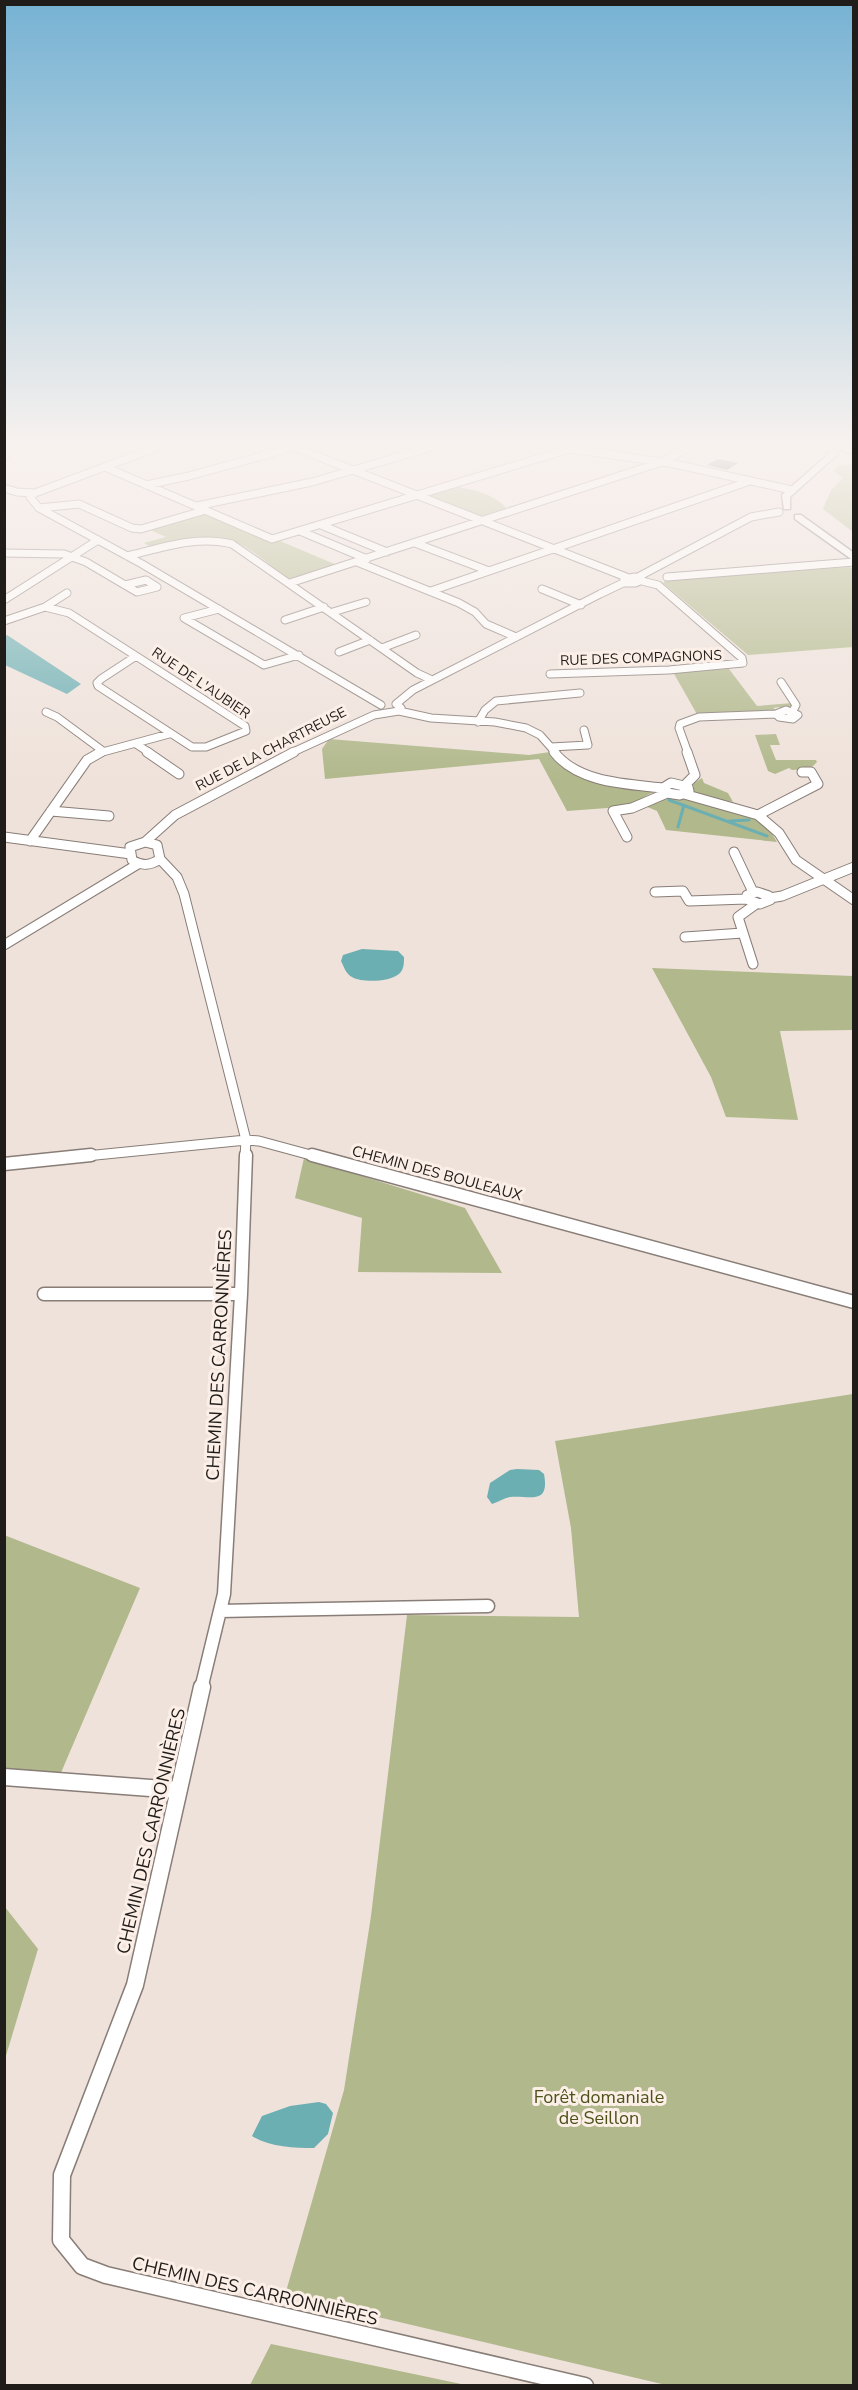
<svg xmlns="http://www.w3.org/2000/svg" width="858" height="2390" font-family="'Nunito Sans',sans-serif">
  <rect width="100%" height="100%" fill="#efe2db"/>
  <path fill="#b1b88b" d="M853 464H854L853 532 823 509 831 490 843 478 834 471 838 466Z
    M453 486C474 490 494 493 508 510L481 517 425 495Z
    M210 514 274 542 280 541 337 565 297 578H288C272 567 251 548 234 541 209 531 176 542 151 547L144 543 166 537 150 530 197 515Z
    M848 567 853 568V647L748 655 663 583 666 580Z
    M729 669 757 706 792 703V706L781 709 779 707 773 708 776 710 770 712 698 716 673 672Z
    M776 734 780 745H770L776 760H816L817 762 810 769 792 770 789 768 775 774 768 771 755 735Z
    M329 739 529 755 550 752 553 758 563 767 659 789 642 798 634 806 567 811 539 759 325 779 322 749Z
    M702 778 704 783 728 793 733 802 695 795 693 784Z
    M667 796C686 798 739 809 755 818 764 823 772 833 777 842L666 830 657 811 645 806Z
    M652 968 853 976V1030L780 1031 798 1120 726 1117 711 1077Z
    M304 1158 465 1208 502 1273 358 1272 362 1218 295 1198Z
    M853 1394V2385H666L285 2295 344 2090 371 1916 407 1615 579 1617 571 1528 555 1441Z
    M4 1535 140 1588 60 1775 5 1771Z
    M5 1907 38 1949 5 2059Z
    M271 2344 466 2385H250Z"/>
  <path fill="#6cafb3" d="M7 635 81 684 67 694 5 665V636Z
    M362 949 398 951 404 957C404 963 404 970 399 974 389 982 362 983 352 977 346 974 344 967 341 961L343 955Z
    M517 1469 539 1470 544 1474C550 1506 529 1495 510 1497 504 1498 498 1502 492 1504L487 1497 490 1483 510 1470Z
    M319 2102 326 2104 333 2113 328 2134 314 2148C294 2148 269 2147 252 2136L262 2116 290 2106Z"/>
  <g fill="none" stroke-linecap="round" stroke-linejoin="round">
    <path stroke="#6cafb3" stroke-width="3" d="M669 800 767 836
      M729 821 749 820
      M678 827 684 805"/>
  </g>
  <path fill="#37353f" d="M718 459 738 463 727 470 707 465Z"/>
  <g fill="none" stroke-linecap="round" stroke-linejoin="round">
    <defs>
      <path id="street-far3" d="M158 447 35 493 30 497 39 508 142 564 381 705
        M294 447 626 577
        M823 447 830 448
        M569 449 670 463 792 490
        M4 457 8 451 6 448
        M105 467 272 539 576 447
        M146 485 189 476 294 447
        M4 488 17 492 35 493
        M197 506 312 482 432 447
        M39 508 79 504 132 528 141 529 206 510
        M321 525 387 552
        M300 531 367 559
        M415 543 489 571
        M4 553 64 554 86 562 125 585
        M127 556C161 548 197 535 232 544L417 673 432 680
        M357 562 459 603 475 612 486 624 516 637
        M638 577 751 517 779 512
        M667 577 854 562
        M146 580 157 587 137 592 125 585Z
        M290 583 662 462 690 447
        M542 589 581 605
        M431 591 750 481
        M4 600 98 540
        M45 607 67 593
        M219 609 184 618 264 665 299 655
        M333 612 366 602
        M285 620 324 607
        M4 621 45 607 69 613 136 656
        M382 648 416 635
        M339 652 370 640
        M136 656 245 726 246 731 206 747H192L98 686 97 683 101 679Z
        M550 674 669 670 743 663 742 658 658 585 642 581
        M781 682 796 705 793 711
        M396 704 413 690 600 594 623 583H635L642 580 635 577 624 579 626 582
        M786 710 798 715 793 719 779 717 776 714Z
        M399 711 431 718 495 722 526 728 540 735 556 753
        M46 712 57 717 103 751
        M478 722 485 710 496 701 580 693
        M136 744 150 753
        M551 747 588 745 584 730
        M99 753 169 734
        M291 753 374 715 399 711 401 708 396 704
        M688 753 679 728 680 724 699 717 776 714"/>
      <path id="street-far2" d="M147 752 179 774
        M554 752C578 783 627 784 663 788
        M671 783 688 787 689 791 680 795 667 793 663 788Z
        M685 785 695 775 687 752
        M684 794 758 815 779 833 796 860 854 900
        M51 811 109 816
        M758 815 818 784 811 772H802
        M4 837 131 854
        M627 837 613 811 632 808 667 793
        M30 841 87 760 101 752
        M145 842 175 815 294 752
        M145 842 157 845 160 859C150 866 142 866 132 860L130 847Z
        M734 852 753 892
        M160 859 177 877 184 894 246 1140 245 1157
        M655 892 683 891 689 901 746 899
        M757 892 769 896 770 900 760 904 746 899 747 895Z
        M770 898 782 896 854 867
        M685 937 743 933
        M4 945 138 864
        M753 964 738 917 756 904
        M76 1157 246 1140 259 1141 318 1157"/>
      <path id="street-far1" d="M312 1155 854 1302
        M4 1164 91 1155
        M44 1294H241
        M220 1611 488 1606
        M201 1689 224 1594 241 1294 246 1155"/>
      <path id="street" d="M202 1687 135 1985 62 2175 61 2240 82 2266 106 2275 585 2386
        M4 1777 177 1790"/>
      <path id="secondary" d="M835 447H848L853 450 849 453Z
        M832 451 839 453 790 497V509H784L782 495Z
        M795 515H801L854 553V561L795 519Z"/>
    </defs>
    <use href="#street-far3" stroke="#887d77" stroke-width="9"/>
    <use href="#street-far2" stroke="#887d77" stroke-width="11"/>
    <use href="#street-far1" stroke="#887d77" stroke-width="15"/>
    <use href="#street" stroke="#887d77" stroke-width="19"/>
    <use href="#secondary" stroke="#887d77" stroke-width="3"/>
    <use href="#street-far3" stroke="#fff" stroke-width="7"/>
    <use href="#street-far2" stroke="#fff" stroke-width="9"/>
    <use href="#street-far1" stroke="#fff" stroke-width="12"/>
    <use href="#street" stroke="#fff" stroke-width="16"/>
    <use href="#secondary" fill="#fff" fill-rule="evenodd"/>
  </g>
  <linearGradient id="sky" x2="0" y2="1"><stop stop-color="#76b2d3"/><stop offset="0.57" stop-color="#f8f2ef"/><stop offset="1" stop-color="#f8f2ef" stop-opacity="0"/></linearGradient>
  <rect width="858" height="782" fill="url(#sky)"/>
  <g text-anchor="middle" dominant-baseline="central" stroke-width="6" stroke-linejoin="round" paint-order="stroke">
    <g font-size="14" fill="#201c19" stroke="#fcefe8">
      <text transform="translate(641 658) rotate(-2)">RUE DES COMPAGNONS</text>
      <text transform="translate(201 683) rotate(34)">RUE DE L'AUBIER</text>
      <text transform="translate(271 749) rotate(-27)">RUE DE LA CHARTREUSE</text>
    </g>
    <g font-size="15" fill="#201c19" stroke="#fcefe8">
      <text transform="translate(437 1173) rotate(15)">CHEMIN DES BOULEAUX</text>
    </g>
    <g font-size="18" fill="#201c19" stroke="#fcefe8">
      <text transform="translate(219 1355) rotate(-87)">CHEMIN DES CARRONNIÈRES</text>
      <text transform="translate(151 1831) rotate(-77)">CHEMIN DES CARRONNIÈRES</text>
      <text transform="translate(255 2291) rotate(13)">CHEMIN DES CARRONNIÈRES</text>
    </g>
    <g font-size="18" fill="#4d521a" stroke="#fcefe8">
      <text x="599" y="2097">Forêt domaniale<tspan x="599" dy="21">de Seillon</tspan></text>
    </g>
  </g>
  <rect width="858" height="2390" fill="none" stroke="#201c19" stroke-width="12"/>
</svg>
